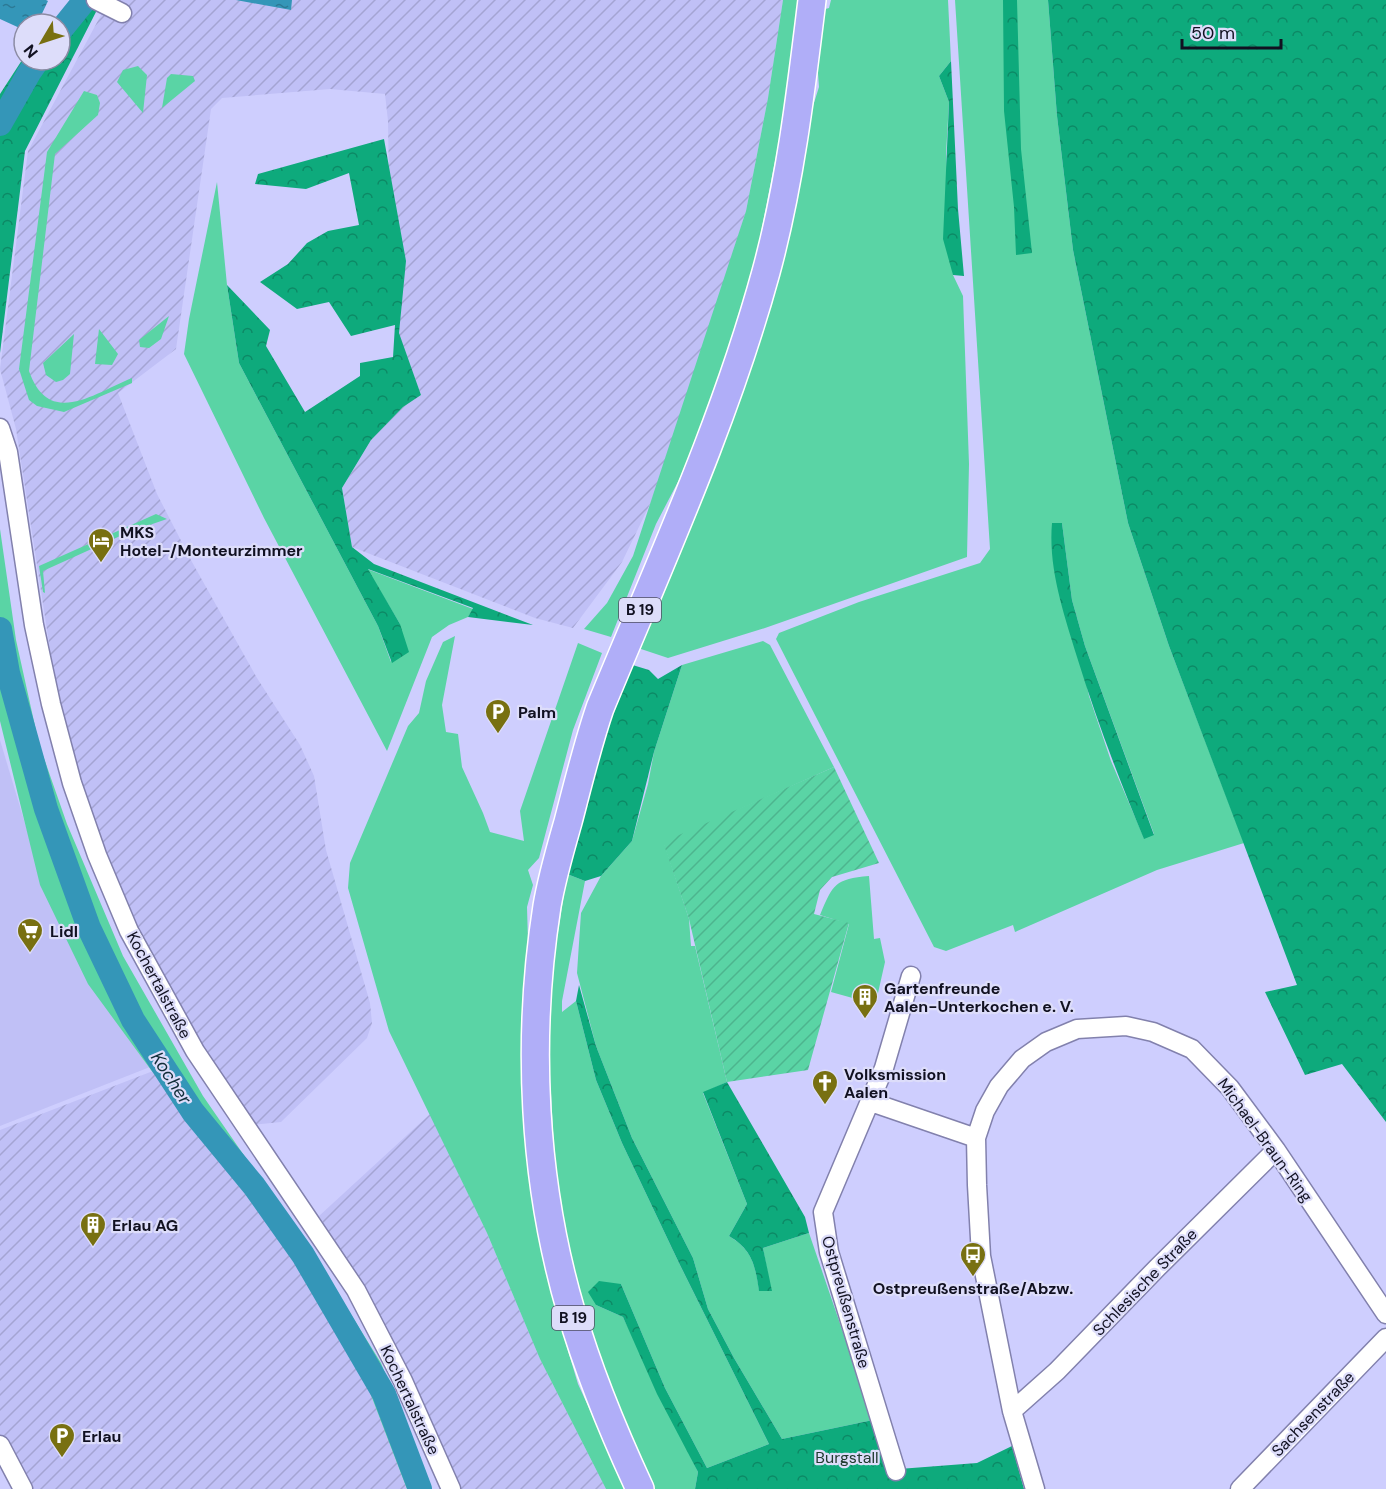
<svg xmlns="http://www.w3.org/2000/svg" width="1386" height="1489" font-family="'DM Sans',sans-serif">
  <defs>
    <pattern id="industrial-furrows" width="10" height="10" patternUnits="userSpaceOnUse" patternTransform="scale(1.5)"><rect width="10" height="10" fill="#c0c0f6"/><path d="M-1 1l2-2M0 10L10 0M9 11l2-2" fill="none" stroke="#a4a4d3"/></pattern>
    <pattern id="forest-crowns" width="20" height="18" patternUnits="userSpaceOnUse" patternTransform="scale(1.5)"><rect width="20" height="18" fill="#0eaa7c"/><path d="M2 6a3 3 0 1 1 6 0M12 15a3 3 0 1 1 6 0" fill="none" stroke="#0c8965"/></pattern>
    <pattern id="garden-furrows" width="10" height="10" patternUnits="userSpaceOnUse" patternTransform="scale(1.5)"><rect width="10" height="10" fill="#5ad4a5"/><path d="M-1 1l2-2M0 10L10 0M9 11l2-2" fill="none" stroke="#4db58e"/></pattern>
    <pattern id="water-ripples" width="26" height="14" patternUnits="userSpaceOnUse" patternTransform="scale(1.5)"><rect width="26" height="14" fill="#3496b8"/><path d="M2 4q2-2 4 0t4 0M15 11q2-2 4 0t4 0" fill="none" stroke="#2b7995"/></pattern>
  </defs>
  <rect width="100%" height="100%" fill="#cecefe"/>
  <path fill="#c0c0f6" d="M0 740 41 877 150 1067 0 1126Z"/>
  <path fill="url(#industrial-furrows)" d="M109 0H783L768 98 746 211 710 325 651 502 622 562 573 628 535 618 352 547 342 488 371 440 403 407 421 395 391 313 388 121 385 94 330 89 222 98 211 109 176 349 118 393 157 494 192 562 257 678 300 745 314 776 326 850 370 1003 372 1023 367 1038 281 1122 251 1125 199 1049 135 932 103 854 61 721 16 429 0 369 28 151Z
    M153 1071 243 1178 299 1268 386 1421 408 1489H16L0 1458V1130Z
    M430 1114 487 1233 540 1359 606 1489H458L380 1315 319 1216Z"/>
  <path fill="#5ad4a5" fill-rule="evenodd" d="M783 0H800L785 110 755 263 721 375 681 476 656 524 611 637 584 629 607 603 633 556 746 211 768 98Z
    M831 0H948L951 61 939 76 949 102 946 154 953 275 963 296 969 464 967 557 765 628 668 658 635 647 807 125 819 87 816 46 822 10 829 8Z
    M955 0H1048L1057 116 1073 250 1128 523 1169 646 1244 843 1157 870 1015 932 1013 925 946 951 934 947 776 639 779 633 859 602 980 563 990 549ZM1052 523H1062L1072 600 1085 646 1154 834 1144 838 1111 761 1089 696Z
    M138 66 147 75 143 113 117 82 123 70Z
    M171 74 193 76 195 81 162 108 167 78Z
    M84 91 97 95 100 103 98 115 55 154 29 371C49 428 93 394 132 378V383L64 412 37 406 29 400 19 369 47 152Z
    M217 182 227 285 239 363 378 626 391 662 400 624 367 569 473 609 468 617 449 625 432 637 387 751 264 518 184 354 189 319Z
    M169 316 161 339 149 348 140 347 139 340Z
    M99 329 118 354 112 365 95 364Z
    M74 334 70 374 63 380 56 382 46 375 43 363Z
    M156 514 167 519 129 532 43 571 45 593 43 592 39 566Z
    M0 529 16 640 39 744 67 824 123 956 203 1096 324 1271 381 1363 431 1489H407L361 1369 247 1183 151 1070 88 984 40 885 0 721Z
    M455 636 442 705 446 732 458 734 462 767 483 813 490 832 524 841 520 811 578 643 602 653 573 730 539 858 528 870 533 885 527 907 528 941 522 1014 527 1138 538 1231 554 1304 578 1384 626 1489H606L540 1359 487 1233 389 1031 348 888 350 863 408 726 419 713 426 681 443 642Z
    M763 641 770 645 834 767 664 843 689 919 691 946H695L727 1082 703 1093 747 1204 729 1236C752 1250 755 1264 759 1290L771 1291 763 1248 809 1233 873 1420 782 1439 734 1358 708 1309 693 1258 632 1138 596 1046 577 973 581 913 601 876 632 841 648 784 654 752 682 665Z
    M567 874 585 881 562 1001V1012L576 1001 596 1080 622 1143 679 1263 769 1444 707 1468 665 1388 621 1284 596 1305 623 1317 698 1472 695 1489H650L582 1314 558 1195 553 1131 549 1055V990Z
    M869 876 874 939 880 938 885 962 878 993 867 1002 831 992 849 924 820 915C833 884 835 879 869 876Z"/>
  <path fill="url(#forest-crowns)" d="M1003 0H1017L1021 149 1032 253 1016 255 1014 207 1004 111Z
    M1048 0H1386V1122L1342 1064 1305 1075 1265 992 1297 985 1169 646 1128 523 1073 250 1057 116Z
    M71 1 98 8 25 151 0 353V94L24 57V60H60V24H52Z
    M951 61 958 209 964 276 953 275 943 239 949 102 939 76Z
    M384 139 406 261 399 333 421 395 403 407 371 440 342 488 352 547 374 564 533 625 468 617 473 608 368 569 400 624 409 652 392 663 378 626 239 363 227 285 270 330 266 346 305 412 360 376V363L393 357 395 325 351 336 329 302 297 309 260 282 288 264 307 243 328 231 359 225 349 173 306 189 255 184 258 174Z
    M1052 523H1062L1072 600 1085 646 1154 835 1144 839C1119 779 1096 719 1077 657 1064 614 1048 569 1052 523Z
    M626 663 649 670 658 679 682 665 654 752 632 841 601 876 585 881 567 874 579 806Z
    M579 985 596 1046 632 1138 693 1258 708 1309 734 1358 782 1439 873 1420 886 1470 977 1463 1012 1446 1024 1489H695L698 1472 657 1394 623 1317 596 1305 588 1292 599 1281 621 1284 665 1388 707 1468 769 1444 679 1263 622 1143 596 1080 576 1001Z
    M727 1082 805 1217 809 1233 763 1248 772 1291H759C755 1264 752 1250 729 1236L747 1204 703 1092Z"/>
  <path fill="url(#garden-furrows)" d="M834 767 879 863 832 877 820 890 814 914 849 923 808 1070 727 1082 689 919 663 842Z"/>
  <path fill="url(#water-ripples)" d="M0 0H46L48 1 37 24H24V30L0 19Z
    M236 0H292L291 10Z"/>
  <g fill="none" stroke-linecap="round" stroke-linejoin="round">
    <path stroke="#3496b8" stroke-width="24" d="M60 31 85 0
      M0 124 29 73 38 60
      M0 629 8 673 46 809 89 928 133 1020 193 1112 254 1186 303 1255 384 1394 420 1489"/>
    <defs>
      <path id="minor" d="M96 0 122 13
        M0 428 8 452 34 625 51 704 72 783 97 855 129 931 195 1051 356 1290 403 1381 451 1489
        M871 1102 976 1138
        M1012 1411 1057 1371 1157 1268 1276 1150
        M0 1445 23 1489
        M896 1471 829 1252 823 1212 884 1068 911 976
        M1035 1489 1012 1411 981 1256 977 1185 976 1138 985 1111 999 1086 1022 1059 1046 1042 1077 1029 1126 1026 1153 1032 1192 1049 1230 1088 1276 1150 1386 1314
        M1240 1489 1386 1338"/>
      <path id="highway" d="M640 1489C613 1431 589 1373 571 1311 533 1182 526 1039 547 906 552 877 560 850 568 822 578 784 587 746 600 708 659 565 725 422 766 272 790 184 801 91 812 0"/>
    </defs>
    <use href="#minor" stroke="#8281ad" stroke-width="21"/>
    <use href="#highway" stroke="#fff" stroke-width="30"/>
    <use href="#minor" stroke="#fff" stroke-width="18"/>
    <use href="#highway" stroke="#b0aef8" stroke-width="27"/>
  </g>
  <defs>
    <symbol id="hotel-pin" viewBox="-11 -11 22 30"><path d="M0 17L-7.5 6A9.5 9.5 0 1 1 7.5 6Z" fill="#787011" stroke="#ddddfa"/><path d="M-6-4.5h1.5V1H6V5H4.5V3h-9V5H-6ZM-4 0a1.8 1.8 0 1 1 3.6 0ZM.5 0V-2.5h3Q6-2.5 6 0Z" fill="#fff"/></symbol>
    <symbol id="parking-pin" viewBox="-11 -11 22 30"><path d="M0 17L-7.5 6A9.5 9.5 0 1 1 7.5 6Z" fill="#787011" stroke="#ddddfa"/><path d="M-3.5-5.5H1a3.5 3.5 0 0 1 0 7H-1V5.5H-3.5ZM-1-3.4V-.6H.8a1.4 1.4 0 0 0 0-2.8Z" fill="#fff"/></symbol>
    <symbol id="supermarket-pin" viewBox="-11 -11 22 30"><path d="M0 17L-7.5 6A9.5 9.5 0 1 1 7.5 6Z" fill="#787011" stroke="#ddddfa"/><path d="M-6-5.5h2.5l.6 2H6L4.5 2H-2.5L-4.4-4H-6ZM-1.5 3.2a1.3 1.3 0 1 0 .1 0ZM3 3.2a1.3 1.3 0 1 0 .1 0Z" fill="#fff"/></symbol>
    <symbol id="building-pin" viewBox="-11 -11 22 30"><path d="M0 17L-7.5 6A9.5 9.5 0 1 1 7.5 6Z" fill="#787011" stroke="#ddddfa"/><path d="M-4-6H4V6H1V3H-1V6H-4ZM-2.5-4.3h1.7v1.8h-1.7ZM.8-4.3h1.7v1.8H.8ZM-2.5-1h1.7V.8h-1.7ZM.8-1h1.7V.8H.8Z" fill="#fff"/></symbol>
    <symbol id="church-pin" viewBox="-11 -11 22 30"><path d="M0 17L-7.5 6A9.5 9.5 0 1 1 7.5 6Z" fill="#787011" stroke="#ddddfa"/><path d="M-1.2-6h2.4v3.5h3.3v2.4h-3.3V6h-2.4V-.1h-3.3v-2.4h3.3Z" fill="#fff"/></symbol>
    <symbol id="bus-pin" viewBox="-11 -11 22 30"><path d="M0 17L-7.5 6A9.5 9.5 0 1 1 7.5 6Z" fill="#787011" stroke="#ddddfa"/><path d="M-5-6H5V4H4V6H2V4H-2V6H-4V4H-5ZM-3.5-4V0h7V-4ZM-3.5 1.2v1.5H-2V1.2ZM2 1.2v1.5H3.5V1.2Z" fill="#fff"/></symbol>
  </defs>
  <g fill-rule="evenodd">
    <use href="#hotel-pin" x="86" y="526" width="30" height="40"/>
    <use href="#parking-pin" x="483" y="697" width="30" height="40"/>
    <use href="#supermarket-pin" x="15" y="916" width="30" height="40"/>
    <use href="#building-pin" x="850" y="982" width="30" height="40"/>
    <use href="#church-pin" x="810" y="1068" width="30" height="40"/>
    <use href="#building-pin" x="78" y="1210" width="30" height="40"/>
    <use href="#bus-pin" x="958" y="1240" width="30" height="40"/>
    <use href="#parking-pin" x="47" y="1421" width="30" height="40"/>
  </g>
  <g text-anchor="middle" dominant-baseline="central" stroke-width="4.5" stroke-linejoin="round" paint-order="stroke">
    <g fill="#ddddfa" stroke="#4e4e62" stroke-width="1.5">
      <rect x="619" y="598" width="42" height="24" rx="4.5"/>
      <rect x="552" y="1306" width="42" height="24" rx="4.5"/>
    </g>
    <g font-size="15" font-weight="bold" fill="#111121">
      <text x="640" y="610">B 19</text>
      <text x="573" y="1318">B 19</text>
    </g>
    <g font-size="16" font-weight="bold" fill="#111121" stroke="#ddddfa" text-anchor="start">
      <text x="120" y="532">MKS<tspan x="120" dy="18">Hotel-/Monteurzimmer</tspan></text>
      <text x="518" y="712">Palm</text>
      <text x="50" y="931">Lidl</text>
      <text x="884" y="988">Gartenfreunde<tspan x="884" dy="18">Aalen-Unterkochen e. V.</tspan></text>
      <text x="844" y="1074">Volksmission<tspan x="844" dy="18">Aalen</tspan></text>
      <text x="112" y="1225">Erlau AG</text>
      <text x="973" y="1288" text-anchor="middle">Ostpreußenstraße/Abzw.</text>
      <text x="82" y="1436">Erlau</text>
    </g>
    <g font-size="16" fill="#111121" stroke="#ddddfa">
      <text transform="translate(159 985) rotate(62)">Kochertalstraße</text>
      <text transform="translate(1265 1140) rotate(54)">Michael-Braun-Ring</text>
      <text transform="translate(1145 1282) rotate(-46)">Schlesische Straße</text>
      <text transform="translate(846 1302) rotate(74)">Ostpreußenstraße</text>
      <text transform="translate(410 1400) rotate(65)">Kochertalstraße</text>
      <text transform="translate(1313 1414) rotate(-46)">Sachsenstraße</text>
    </g>
    <g font-size="16" fill="#213c30" stroke="#ddddfa">
      <text x="847" y="1457">Burgstall</text>
    </g>
    <g font-size="18" font-style="italic" fill="#112e39" stroke="#ddddfa">
      <text transform="translate(171 1078) rotate(57)">Kocher</text>
    </g>
  </g>
  <g transform="translate(42 42) rotate(231)"><circle r="28" fill="#ddddfa" stroke="#8b8ba3" stroke-width="1.5"/>
  <path d="M0-4.5L10 22L0 15L-10 22Z" fill="#787011"/>
  <text y="-9" font-size="16" font-weight="bold" text-anchor="middle" fill="#111121">N</text>
  </g>
  <path d="M1182 39v9h99v-9" fill="none" stroke="#111121" stroke-width="3"/>
  <text x="1191" y="39" font-size="18" fill="#111121" stroke="#ddddfa" stroke-width="4.5" paint-order="stroke">50 m</text>
</svg>
